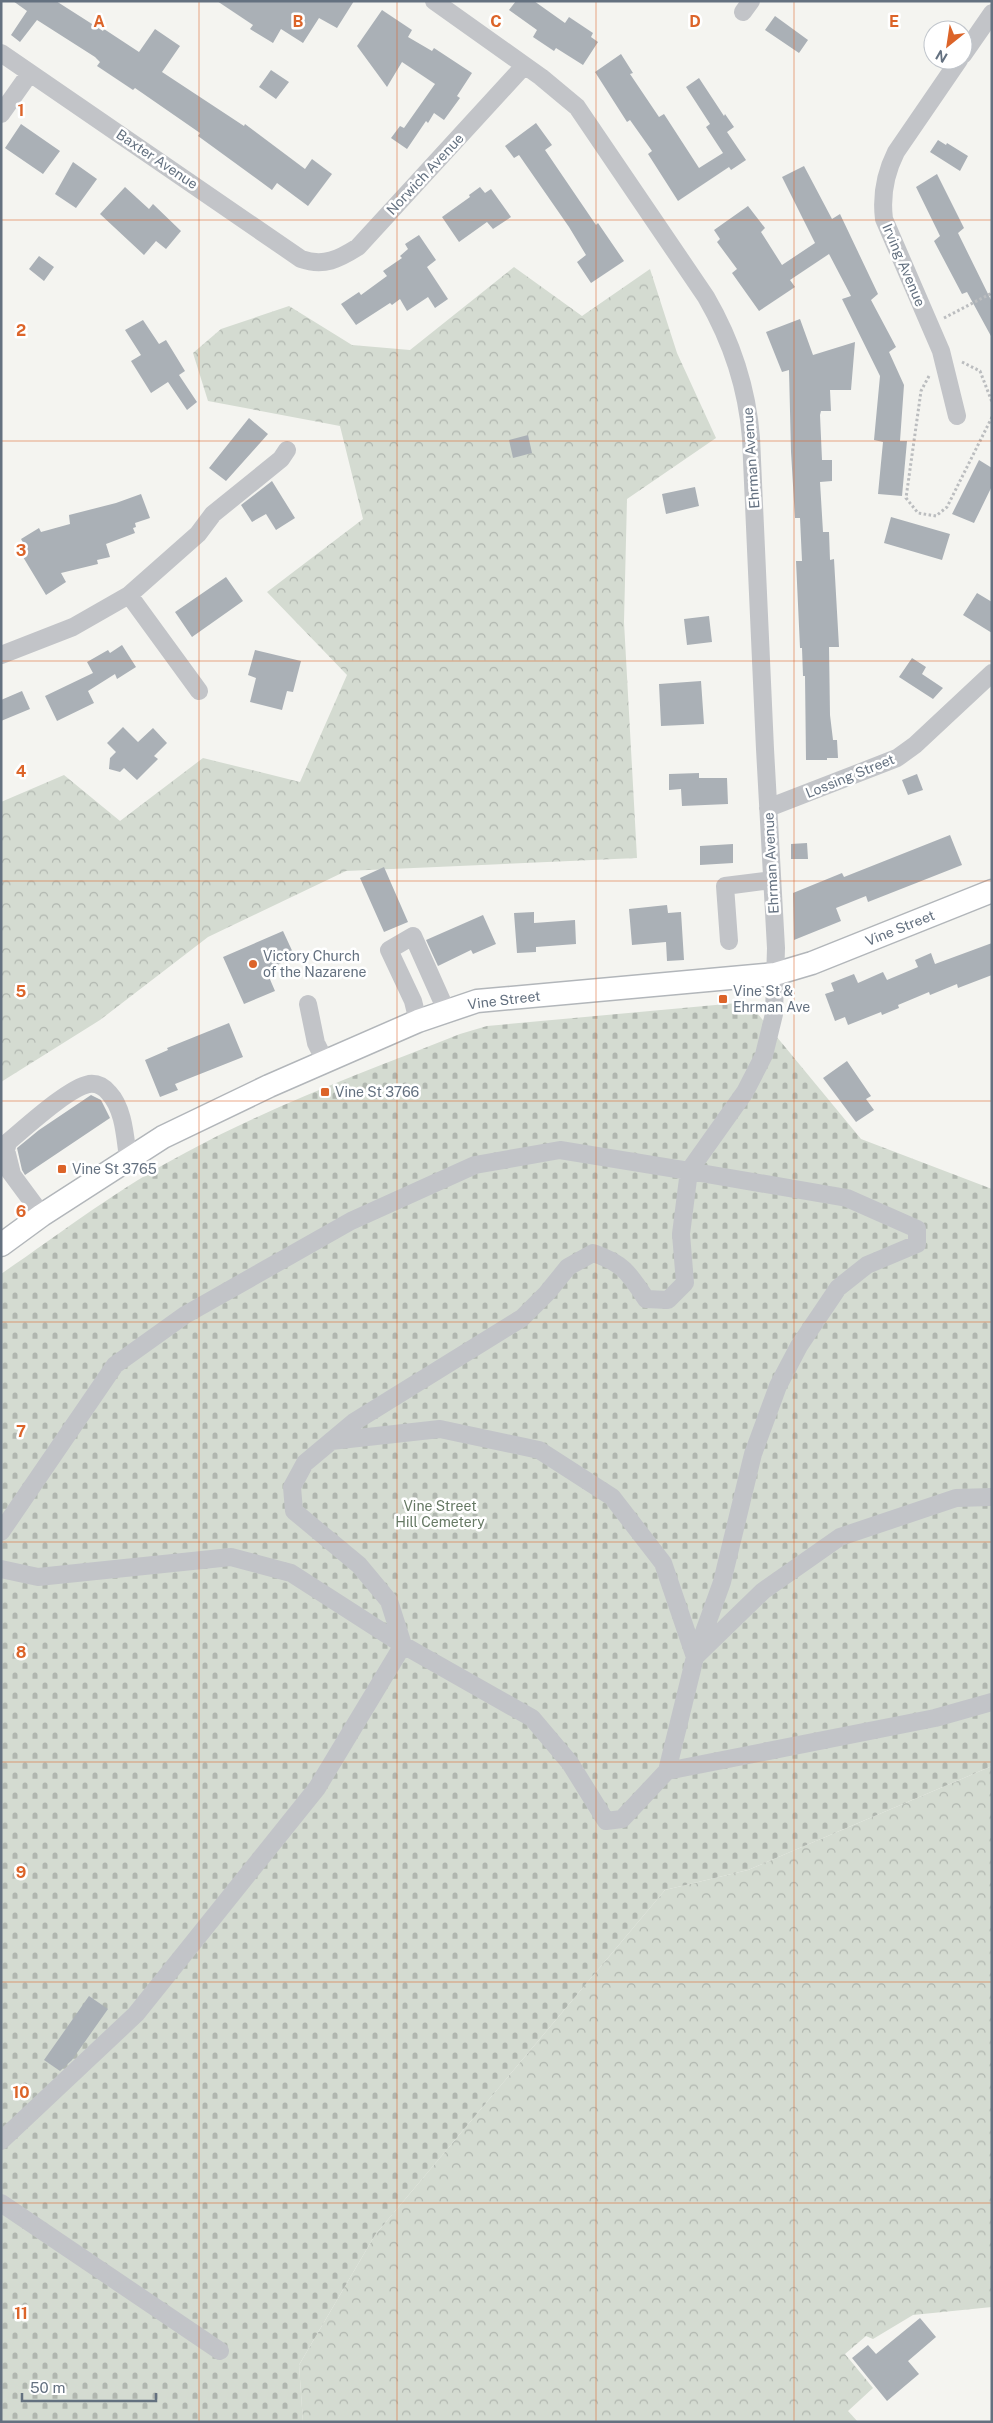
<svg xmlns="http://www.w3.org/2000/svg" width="993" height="2423" font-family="'Public Sans',sans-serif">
  <defs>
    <pattern id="forest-crowns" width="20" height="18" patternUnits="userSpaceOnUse" patternTransform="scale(1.25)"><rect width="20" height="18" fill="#d4dbd1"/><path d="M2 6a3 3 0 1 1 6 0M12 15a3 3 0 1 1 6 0" fill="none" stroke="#b0b6af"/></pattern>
    <pattern id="cemetery-stones" width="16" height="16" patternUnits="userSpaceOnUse" patternTransform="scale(1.25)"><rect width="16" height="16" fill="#d4dbd1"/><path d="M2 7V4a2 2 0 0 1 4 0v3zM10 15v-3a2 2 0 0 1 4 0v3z" fill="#b0b6af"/></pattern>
  </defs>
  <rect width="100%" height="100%" fill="#f4f4f0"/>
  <path fill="url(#forest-crowns)" d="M514 267 582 316 650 269 677 353 716 438 627 499 624 622 637 858 346 871 208 937 100 1020 1 1082V802L64 775 120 821 203 758 300 782 347 675 267 592 363 519 340 426 208 401 193 353 221 329 289 306 352 345 410 350Z
    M992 1766V2307L913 2315 873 2339 866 2336 845 2354 873 2388 848 2411 858 2422H303L299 2365 375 2235 665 1890 748 1870Z"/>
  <path fill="url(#cemetery-stones)" d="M748 1002 861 1139 992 1189V1766L748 1870 665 1890 375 2235 299 2365 303 2422H1V1274C61 1233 120 1187 185 1153 273 1105 367 1071 460 1034L487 1026Z"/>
  <path fill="#aab0b6" d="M13 1H56L103 31 104 29 139 52 155 29 180 46 162 72 244 126 245 124 305 169 312 159 332 174 308 206 277 183 272 190 198 136 200 133 135 88 133 90 97 66 100 62 95 57 37 20 20 42 11 35 27 11Z
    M217 1H354L337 28 319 18 303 43 281 29 273 43 250 29 253 25Z
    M516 1H534L565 23 569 17 593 33 591 37 598 42 583 65 556 48 554 51 533 37 537 30 509 10Z
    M382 10 412 30 408 37 432 51 434 48 472 73 457 96 460 98 444 120 434 113 428 123 426 121 407 149 391 138 400 126 404 128 435 84 402 62 387 87 357 46Z
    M775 16 808 40 799 53 765 30Z
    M621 54 633 73 630 74 659 117 664 114 699 168 723 153 706 127 710 124 686 87 699 78 724 116 725 114 734 127 727 132 746 160 731 170 729 167 678 201 648 154 652 151 630 120 627 122 595 72Z
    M271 70 289 82 276 99 259 87Z
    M536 123 552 145 545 150 596 225 598 223 624 261 591 283 577 262 586 255 569 227 519 155 514 158 505 146Z
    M21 124 60 151 43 174 5 148Z
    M938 140 946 145 947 143 968 156 960 171 930 152Z
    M73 162 97 179 76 208 55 194Z
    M804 166 832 219 840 214 878 294 871 300 896 347 889 352 904 385 900 441H907L902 496 878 494 883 442 874 440 880 376 842 299 851 296 829 254 790 280 795 287 759 311 732 273 737 269 717 242 720 239 714 230 748 206 765 228 761 232 782 265 815 243 782 177Z
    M937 174 964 228 958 233 992 302V338L967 292 962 294 934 241 940 236 916 187Z
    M125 187 149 209 153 204 181 231 166 249 156 241 144 255 100 214Z
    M480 187 485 193 491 189 511 217 493 229 487 222 459 242 442 217 470 197 469 195Z
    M419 235 436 260 427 267 448 299 435 308 428 297 407 311 400 299 392 305 390 303 356 325 341 304 359 292 361 295 387 276 383 271 402 258 400 256 408 249 405 244Z
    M39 256 54 267 44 281 29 269Z
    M800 319 813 355 855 342 851 390H830L831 411H821L820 415 822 460H832V481L820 482 823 532H829L830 560 834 559 839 647H829L830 715 833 740H837L838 758H827V760H806L805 676H803L802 648H800L796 561H802L800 518H795L791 452 789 370 782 372 766 332Z
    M143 320 159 344 166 340 185 371 179 375 197 402 187 410 168 382 151 393 131 361 141 355 125 330Z
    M249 418 268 434 226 481 209 468Z
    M528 435 532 453 513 458 509 440Z
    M979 460 992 468V486L974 523 952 514Z
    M272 481 295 518 276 530 266 514 252 522 241 505Z
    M695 487 699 506 666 514 662 494Z
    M141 494 150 518 135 523 136 527 133 528 135 533 106 544 110 557 97 560 98 564 61 573 66 582 46 595 20 552 26 548 21 539 39 528 41 532 70 524 69 515 116 503Z
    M891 517 950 534 942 560 884 543Z
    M226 577 243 601 192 637 175 612Z
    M977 593 992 602V633L963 615Z
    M709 616 712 642 687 645 684 619Z
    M122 645 136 667 117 679 115 674 88 691 94 703 57 721 45 696 93 673 87 662 108 650 110 653Z
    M255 650 301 661 293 692 287 691 282 710 250 702 256 678 248 675Z
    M912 658 926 667 922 674 943 688 933 699 899 677Z
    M701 681 704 724 661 726 659 684Z
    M22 691 30 709 1 721V700Z
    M123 727 138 742 153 728 167 743 154 756 158 759 137 780 124 768 120 772 109 769 110 758 116 752 107 743Z
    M699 773V778H727L728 804 682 806 681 789 669 790V774Z
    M917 774 923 790 908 795 902 780Z
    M950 835 962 865 868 902 866 896 836 908 841 921 794 940 793 893 842 873 844 877Z
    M807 843 808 859H791V844Z
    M733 844V863L700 865V846Z
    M384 867 408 922 384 932 360 878Z
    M667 905 668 913 681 912 684 960 667 961 666 942 632 945 629 909Z
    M534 912V923L575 920 576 944 536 947V952L517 953 514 913Z
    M483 915 496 944 473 954 471 950 438 966 426 940Z
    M283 931 295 957 266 970 275 991 244 1004 223 957Z
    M992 943V975L958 988 957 984 930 995 929 992 898 1005 899 1008 882 1015 881 1012 848 1025 845 1017 835 1021 825 994 834 991 831 983 854 974 858 983 883 972 887 980 918 967 915 960 931 953 935 964Z
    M229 1023 243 1057 175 1084 178 1090 160 1097 145 1060 168 1050 167 1048Z
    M847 1061 871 1096 866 1099 874 1110 856 1122 823 1078Z
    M91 1095 101 1100 110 1118 25 1175 22 1170 17 1148 39 1130Z
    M89 1996 108 2009 72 2060 60 2071 44 2060Z
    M920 2318 936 2337 908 2361 919 2374 887 2401 852 2358 868 2345 876 2354Z"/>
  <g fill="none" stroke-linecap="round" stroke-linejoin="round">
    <defs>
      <path id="major" d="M1 1245 42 1215 163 1137 269 1086 418 1021 477 1001 775 974 812 963 992 891"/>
    </defs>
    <use href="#major" stroke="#b2b6ba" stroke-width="25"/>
    <path stroke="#bbbdbf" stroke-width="3" stroke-dasharray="2.5 2.5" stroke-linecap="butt" d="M944 318 992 293
      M962 362 980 371 992 402
      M929 376 921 391 906 498 918 513 936 516 947 507 992 417"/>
    <path stroke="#c2c4c8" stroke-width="18" d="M743 12 751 1
      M1 53 301 259C324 267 339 259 358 247L524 66
      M963 55 992 13
      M1 114 30 73
      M957 416 941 351 884 219C881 195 885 174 896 152L959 60
      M129 595 199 691
      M1 655 73 627 129 595 198 534 213 514 281 459 287 450
      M768 808 897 758 915 745 992 673
      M729 941 725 886 772 880
      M308 1004 316 1043 325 1061
      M418 1021 413 1001 389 950 413 936 446 1010
      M5 1165 42 1215
      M12 1174 6 1150 8 1142C25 1128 68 1088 89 1084 97 1083 104 1087 109 1093 124 1109 125 1137 128 1158
      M331 1441 440 1429 539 1450 612 1497 663 1563 695 1657
      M1 1532 115 1365 185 1315 351 1221 475 1165 560 1150 689 1171 745 1092 764 1055 774 1014 776 948 765 749 751 438C747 387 731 340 706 297L577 107 541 77 434 1
      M1 1569 38 1577 231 1557 291 1573 403 1645 532 1718 570 1763 606 1821 622 1819 667 1771 695 1657 763 1591 840 1537 956 1498 992 1497
      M667 1771 935 1718 992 1702
      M1 2141 136 2014 317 1788 403 1645 389 1601 359 1565 294 1511 292 1487 305 1463 354 1422 522 1318 547 1293 568 1267 593 1253C623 1263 629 1273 646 1299L668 1300 685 1283 681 1234 689 1171 847 1198 917 1229V1244L867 1265 838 1288 799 1346 778 1386 753 1454 722 1582 695 1657
      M1 2203 220 2351"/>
    <use href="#major" stroke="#fff" stroke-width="22"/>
  </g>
  <path fill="none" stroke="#dc6429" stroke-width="1" stroke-opacity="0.55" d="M199 1V2422M397 1V2422M596 1V2422M794 1V2422M1 220H992M1 441H992M1 661H992M1 881H992M1 1101H992M1 1322H992M1 1542H992M1 1762H992M1 1982H992M1 2203H992"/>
  <g fill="#dc6429" stroke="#fff" stroke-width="2">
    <circle cx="253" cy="964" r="5"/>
    <rect x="718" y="994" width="10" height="10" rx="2.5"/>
    <rect x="320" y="1087" width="10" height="10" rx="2.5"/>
    <rect x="57" y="1164" width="10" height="10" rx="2.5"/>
  </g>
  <g text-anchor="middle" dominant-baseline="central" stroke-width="5" stroke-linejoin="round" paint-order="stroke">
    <g font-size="14" fill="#647180" stroke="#fff">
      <text transform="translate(157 159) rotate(34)">Baxter Avenue</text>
      <text transform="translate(425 174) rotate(-47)">Norwich Avenue</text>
      <text transform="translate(904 265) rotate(67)">Irving Avenue</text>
      <text transform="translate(751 458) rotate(-94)">Ehrman Avenue</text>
      <text transform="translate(850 776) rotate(-22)">Lossing Street</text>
      <text transform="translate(771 863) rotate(-93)">Ehrman Avenue</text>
      <text transform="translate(900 928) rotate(-22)">Vine Street</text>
      <text transform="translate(504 1000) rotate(-7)">Vine Street</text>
    </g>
    <g font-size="14" fill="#647180" stroke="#fff" text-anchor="start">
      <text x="263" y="956">Victory Church<tspan x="263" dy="16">of the Nazarene</tspan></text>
      <text x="733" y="991">Vine St &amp;<tspan x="733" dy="16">Ehrman Ave</tspan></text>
      <text x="335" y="1092">Vine St 3766</text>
      <text x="72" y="1169">Vine St 3765</text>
    </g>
    <g font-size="14" fill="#657863" stroke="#fff">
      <text x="440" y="1506">Vine Street<tspan x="440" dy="16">Hill Cemetery</tspan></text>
    </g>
  </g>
  <g font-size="16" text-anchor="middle" font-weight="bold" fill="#dc6429" stroke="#fff" stroke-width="5" stroke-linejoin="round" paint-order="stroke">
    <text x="99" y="27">A</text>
    <text x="298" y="27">B</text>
    <text x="496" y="27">C</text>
    <text x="695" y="27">D</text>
    <text x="894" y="27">E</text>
    <text x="21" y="116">1</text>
    <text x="21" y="336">2</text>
    <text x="21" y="556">3</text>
    <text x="21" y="777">4</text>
    <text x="21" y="997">5</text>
    <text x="21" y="1217">6</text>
    <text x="21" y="1437">7</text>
    <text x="21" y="1658">8</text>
    <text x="21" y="1878">9</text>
    <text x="21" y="2098">10</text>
    <text x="21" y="2319">11</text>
  </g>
  <rect width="993" height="2423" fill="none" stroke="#647180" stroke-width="5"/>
  <g transform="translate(948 45) rotate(210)"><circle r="24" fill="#ffffff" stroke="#c1c6cc"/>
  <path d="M0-4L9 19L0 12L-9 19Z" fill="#dc6429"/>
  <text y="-8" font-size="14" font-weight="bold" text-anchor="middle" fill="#647180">N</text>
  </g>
  <path d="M22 2393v8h134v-8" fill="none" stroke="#647180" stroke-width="2.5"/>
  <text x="30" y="2393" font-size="15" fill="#647180" stroke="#ffffff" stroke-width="4" paint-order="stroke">50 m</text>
</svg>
